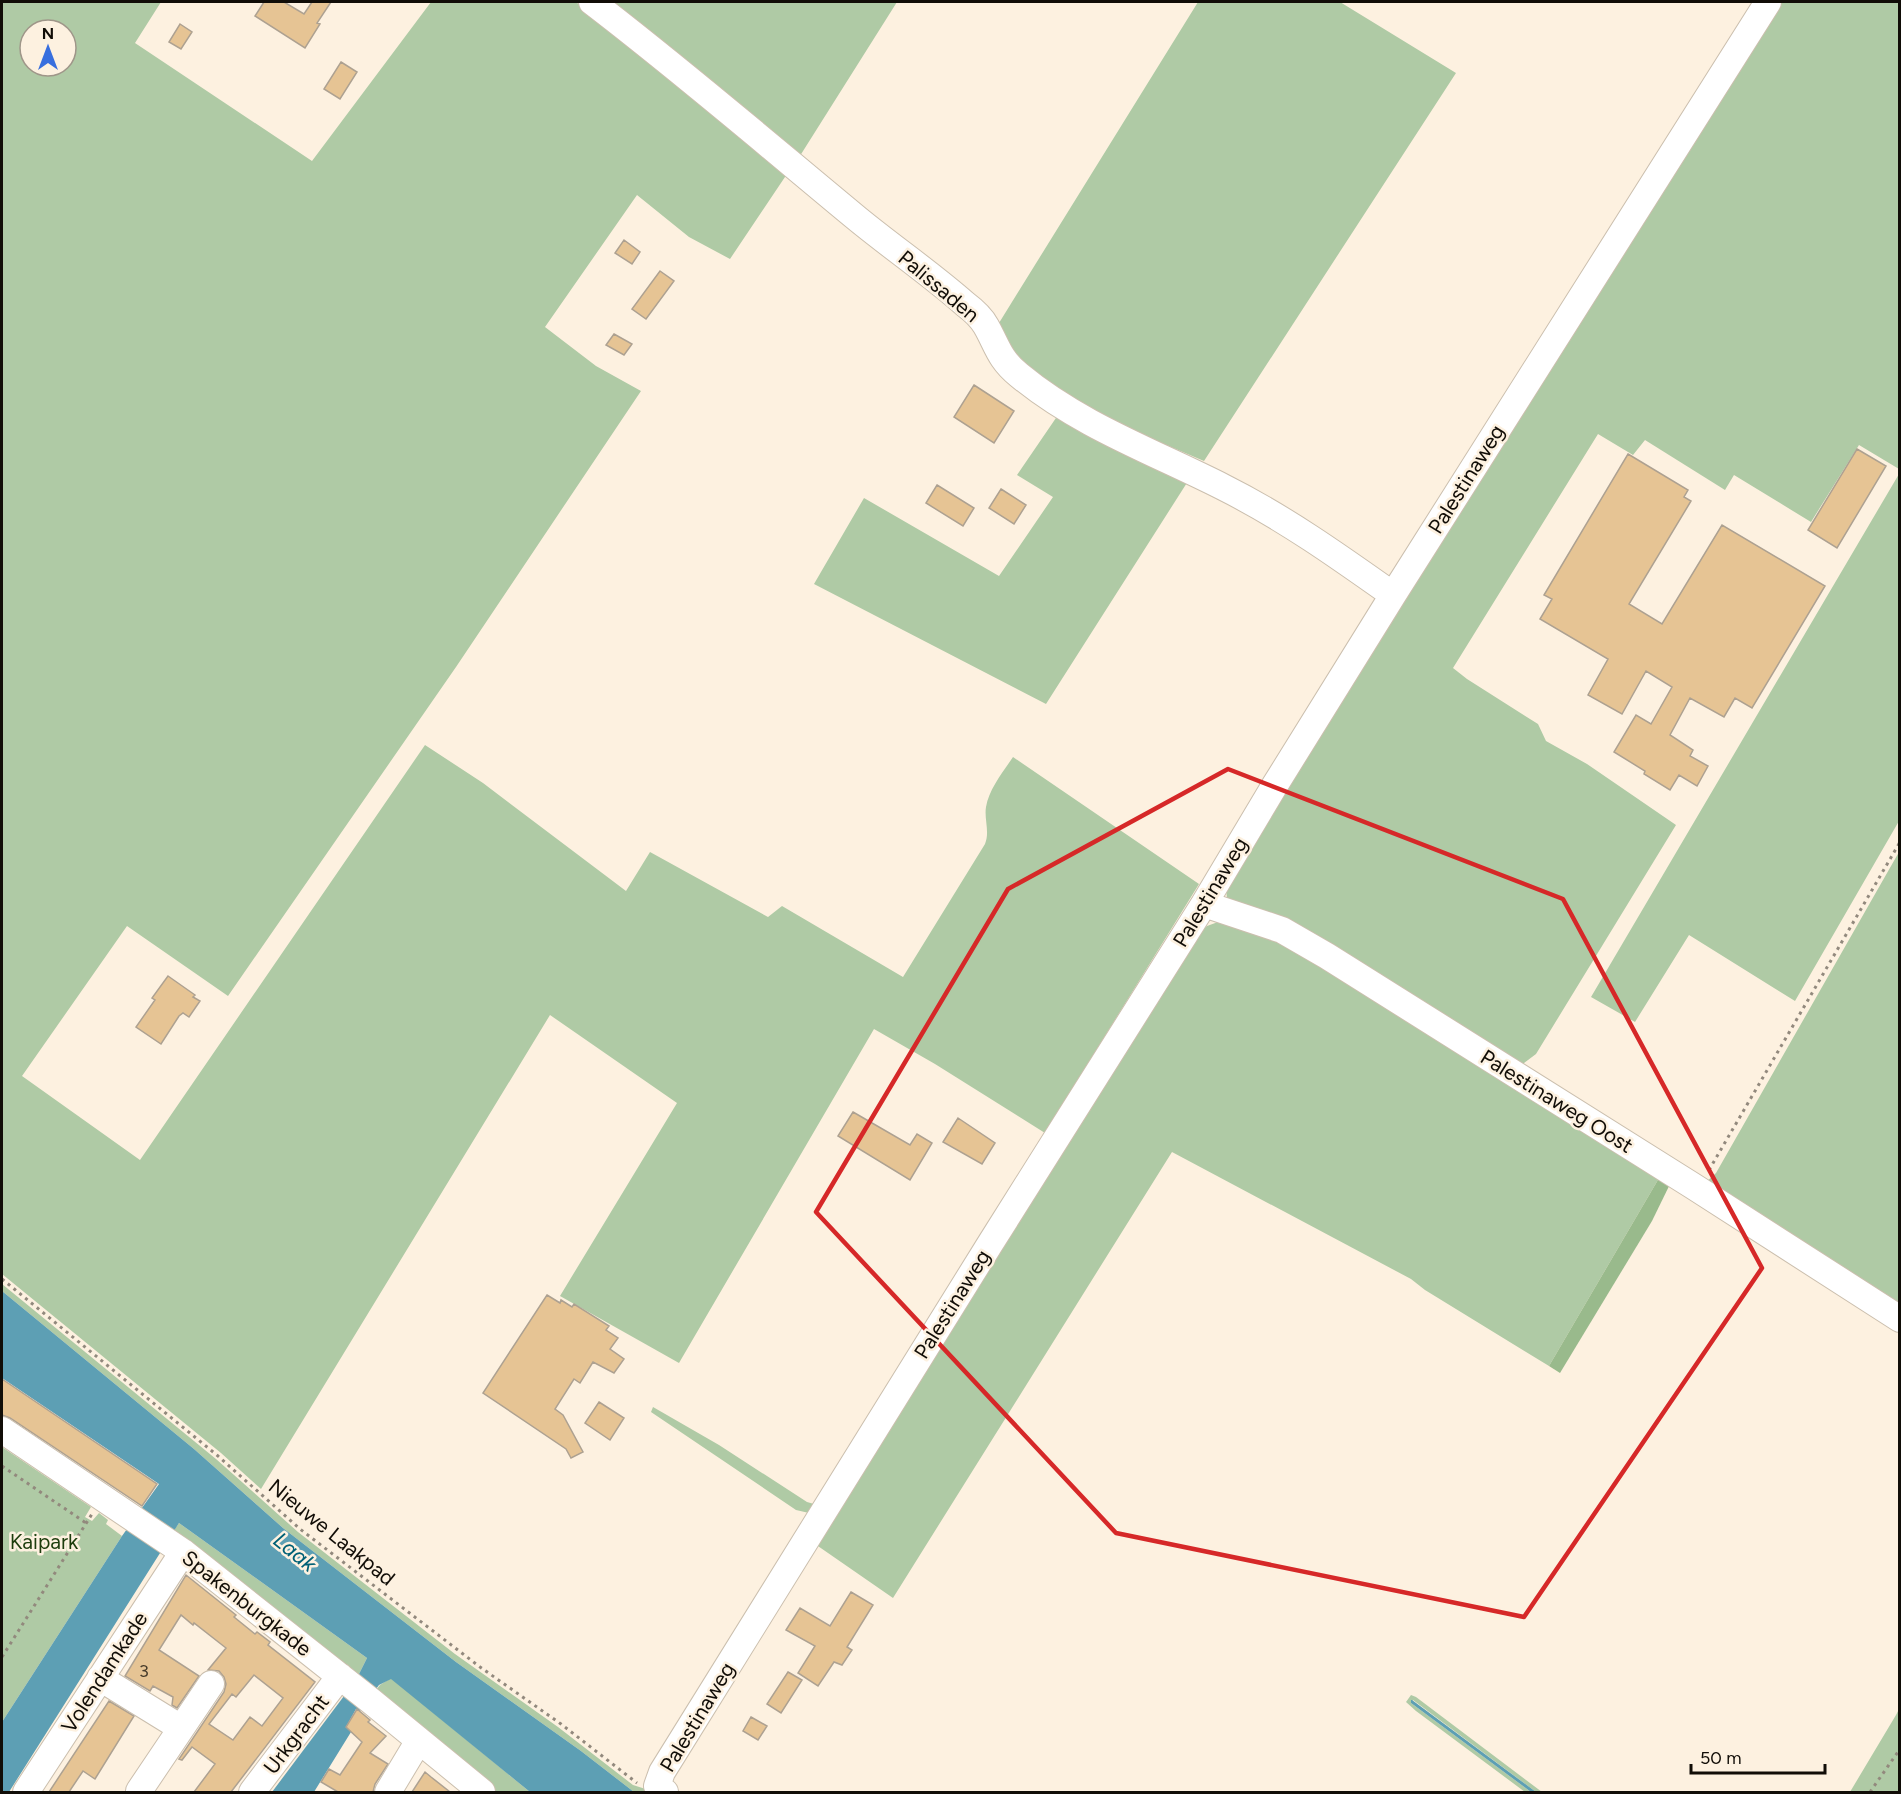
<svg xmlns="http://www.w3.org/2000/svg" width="1901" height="1794" font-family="Figtree,sans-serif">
  <rect width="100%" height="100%" fill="#fdf1e0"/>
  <path fill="#afcaa5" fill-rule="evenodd" d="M2 2H161L135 43 312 161 431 2H576L787 174 730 259 689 237 637 195 545 327 596 366 641 391 456 667 228 996 127 926 22 1076 140 1160 425 745 483 783 626 891 650 852 768 917 782 906 903 977 985 844C990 832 984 819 986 807 989 789 1003 772 1013 757L1199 884 1045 1133 935 1064 874 1029 679 1363 560 1296 677 1103 550 1015 261 1489 221 1453 2 1274ZM30 30H66V66H30Z
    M612 2H897L798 159Z
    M1198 2H1340L1456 73 1204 461 1077 407 999 344 1001 325 999 323Z
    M1778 2H1899V469L1859 445 1811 522 1734 475 1725 490 1645 440 1633 455 1598 434 1453 668 1467 679 1538 724 1546 741 1587 764 1676 825 1536 1054 1524 1063 1516 1064 1236 905 1227 898 1226 889 1385 628Z
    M1058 415 1190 478 1046 704 814 584 864 498 999 576 1053 497 1017 475Z
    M1899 474V821L1795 1001 1689 935 1635 1022 1591 997Z
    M1899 852V1313L1702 1186 1716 1173Z
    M1218 922H1237L1262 928 1662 1173 1549 1366 1425 1290 1411 1279 1172 1152 893 1598 815 1544 1192 937 1207 926Z
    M2 1284 216 1459 298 1532 455 1654 558 1727 633 1785 655 1792H634L581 1751 456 1662 283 1528 194 1449 2 1291Z
    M653 1407 719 1445 807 1502 814 1504 809 1513 796 1510 651 1412Z
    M2 1447 91 1507 85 1517 92 1521 99 1513 108 1520 106 1524 122 1536 2 1722Z
    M179 1523 367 1658 356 1680 171 1535Z
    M391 1678 530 1792H493L372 1695 380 1685Z
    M1411 1695 1416 1697 1542 1792H1536L1413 1700 1411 1703 1531 1792H1525L1416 1711 1406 1702Z
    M1899 1709V1792H1850L1896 1715Z"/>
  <path fill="#99ba8c" d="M1662 1173 1672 1180 1652 1221 1560 1373 1549 1366Z"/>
  <path fill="#5d9fb4" d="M2 1291 194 1449 283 1528 456 1662 581 1751 634 1792H530L391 1679 379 1685 360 1711 356 1709 346 1727 351 1732 314 1792H272L356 1680 367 1658 179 1523 9 1792H2V1722L122 1536 159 1484 2 1378Z
    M1411 1700H1412L1536 1792H1531L1411 1703Z"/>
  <path fill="#e6c494" stroke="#ada191" stroke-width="1.5" fill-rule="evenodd" d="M264 2H284L304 14 312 2H331L317 23 320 24 305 48 255 16Z
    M180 24 192 32 181 49 169 42Z
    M341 62 357 72 340 99 324 89Z
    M624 240 640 252 632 264 615 253Z
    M660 271 674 281 646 319 632 309Z
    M614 334 632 344 624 355 606 345Z
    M974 385 1014 411 994 443 954 417Z
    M1857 449 1886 466 1837 548 1808 530Z
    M1628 454 1688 490 1684 497 1691 501 1629 604 1662 624 1722 525 1825 586 1752 708 1735 698 1724 717 1690 698 1670 735 1693 750 1690 756 1708 766 1697 786 1679 775 1670 790 1644 774 1645 771 1614 752 1636 715 1651 724 1672 687 1646 671 1622 714 1588 695 1608 659 1540 619 1552 599 1544 595Z
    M937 485 974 508 963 526 926 503Z
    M1001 489 1026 505 1014 524 989 508Z
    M168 976 195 995 193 997 200 1001 189 1017 183 1013 179 1016 161 1044 136 1027 155 1000 152 998Z
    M853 1112 910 1145 917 1134 932 1143 910 1180 838 1136Z
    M958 1118 995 1143 982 1164 943 1142Z
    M547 1295 560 1303 561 1300 572 1307 574 1304 609 1326 606 1330 618 1338 610 1349 624 1359 614 1373 593 1362 580 1383 574 1379 555 1409 563 1415 583 1452 571 1458 566 1449 483 1393Z
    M2 1379 157 1484 142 1506 10 1418 2 1415Z
    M599 1402 624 1418 610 1440 585 1423Z
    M186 1575 236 1615 234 1617 255 1634 257 1632 270 1642 268 1645 315 1682 231 1792H194L215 1764 192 1747 182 1760 179 1759 224 1692 226 1684 224 1677 219 1671 208 1670 226 1648 194 1623 193 1625 181 1615 159 1650 199 1676 177 1708 172 1705 173 1697 153 1686 150 1691 125 1676ZM254 1675 283 1698 262 1726 250 1717 233 1740 209 1724 232 1694 236 1697Z
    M851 1592 873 1605 847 1647 852 1650 842 1665 834 1662 818 1686 798 1673 815 1646 786 1630 800 1608 830 1626Z
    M788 1672 802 1680 781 1713 767 1704Z
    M109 1701 134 1716 95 1779 83 1771 69 1792H49Z
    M357 1709 370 1720 368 1722 386 1736 370 1753 388 1764 375 1784 373 1792H338L321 1782 329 1769 340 1775 362 1742 346 1727Z
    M751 1717 767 1726 758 1740 743 1731Z
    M425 1772 431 1777 450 1792H412Z"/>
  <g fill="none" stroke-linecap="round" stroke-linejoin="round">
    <defs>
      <path id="minor" d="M592 2C681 70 767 144 854 216 890 246 930 273 965 304 973 310 981 317 986 326 997 345 999 359 1019 375 1079 425 1154 452 1223 487 1283 517 1338 556 1393 595
        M1204 904 1282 930 1327 956 1693 1186 1900 1319
        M2 1430 183 1552 371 1701 482 1792
        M100 1678 181 1728
        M139 1791 211 1684
        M26 1792 183 1552
        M252 1792 340 1676
        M388 1792 418 1742
        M665 1792 657 1786 662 1772 990 1244 1204 904 1275 785 1393 595 1768 2"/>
    </defs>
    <use href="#minor" stroke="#cbbfae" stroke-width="28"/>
    <path stroke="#92897d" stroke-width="3" stroke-dasharray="3 4.5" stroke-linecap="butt" d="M1709 1170 1900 842
      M2 1279 218 1456 300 1529 480 1667 561 1724 637 1783
      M2 1466 86 1523
      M2 1657 92 1514
      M1870 1792 1900 1749"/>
    <use href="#minor" stroke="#fff" stroke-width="26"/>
  </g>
  <path fill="none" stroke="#d62828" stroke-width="4.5" stroke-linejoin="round" d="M1228 769 1563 899 1762 1268 1524 1617 1116 1533 816 1212 1008 889Z"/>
  <g text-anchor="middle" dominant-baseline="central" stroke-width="5" stroke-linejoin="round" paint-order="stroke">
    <g font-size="18" fill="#463b2a">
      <text x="144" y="1671">3</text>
    </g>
    <g font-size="21" fill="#110d07" stroke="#fdf1e0">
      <text transform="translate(939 286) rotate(40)">Palissaden</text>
      <text transform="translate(1466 479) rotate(-58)">Palestinaweg</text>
      <text transform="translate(1210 892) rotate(-59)">Palestinaweg</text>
      <text transform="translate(1557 1101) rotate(32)">Palestinaweg Oost</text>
      <text transform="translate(952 1304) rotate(-58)">Palestinaweg</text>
      <text transform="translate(332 1532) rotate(39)">Nieuwe Laakpad</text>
      <text transform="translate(247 1603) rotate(38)">Spakenburgkade</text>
      <text transform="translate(104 1672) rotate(-57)">Volendamkade</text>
      <text transform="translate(697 1717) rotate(-59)">Palestinaweg</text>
      <text transform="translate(296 1734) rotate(-53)">Urkgracht</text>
    </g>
    <g font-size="21" fill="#1d3d0d" stroke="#fdf1e0">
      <text x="44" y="1541">Kaipark</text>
    </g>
    <g font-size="22" font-style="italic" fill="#006076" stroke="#fdf1e0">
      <text transform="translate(295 1552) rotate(39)">Laak</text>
    </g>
  </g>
  <rect width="1901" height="1794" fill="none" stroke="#110d07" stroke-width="6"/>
  <g transform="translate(48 48)"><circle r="28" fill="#fdf1e0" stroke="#9f9689" stroke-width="1.5"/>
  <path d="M0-4.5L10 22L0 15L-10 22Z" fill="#386fde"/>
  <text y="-9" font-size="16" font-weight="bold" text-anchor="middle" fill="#110d07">N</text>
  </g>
  <path d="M1691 1764v9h134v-9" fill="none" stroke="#110d07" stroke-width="3"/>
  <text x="1700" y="1764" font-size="18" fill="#110d07" stroke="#fdf1e0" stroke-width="4.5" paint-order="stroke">50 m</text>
</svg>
